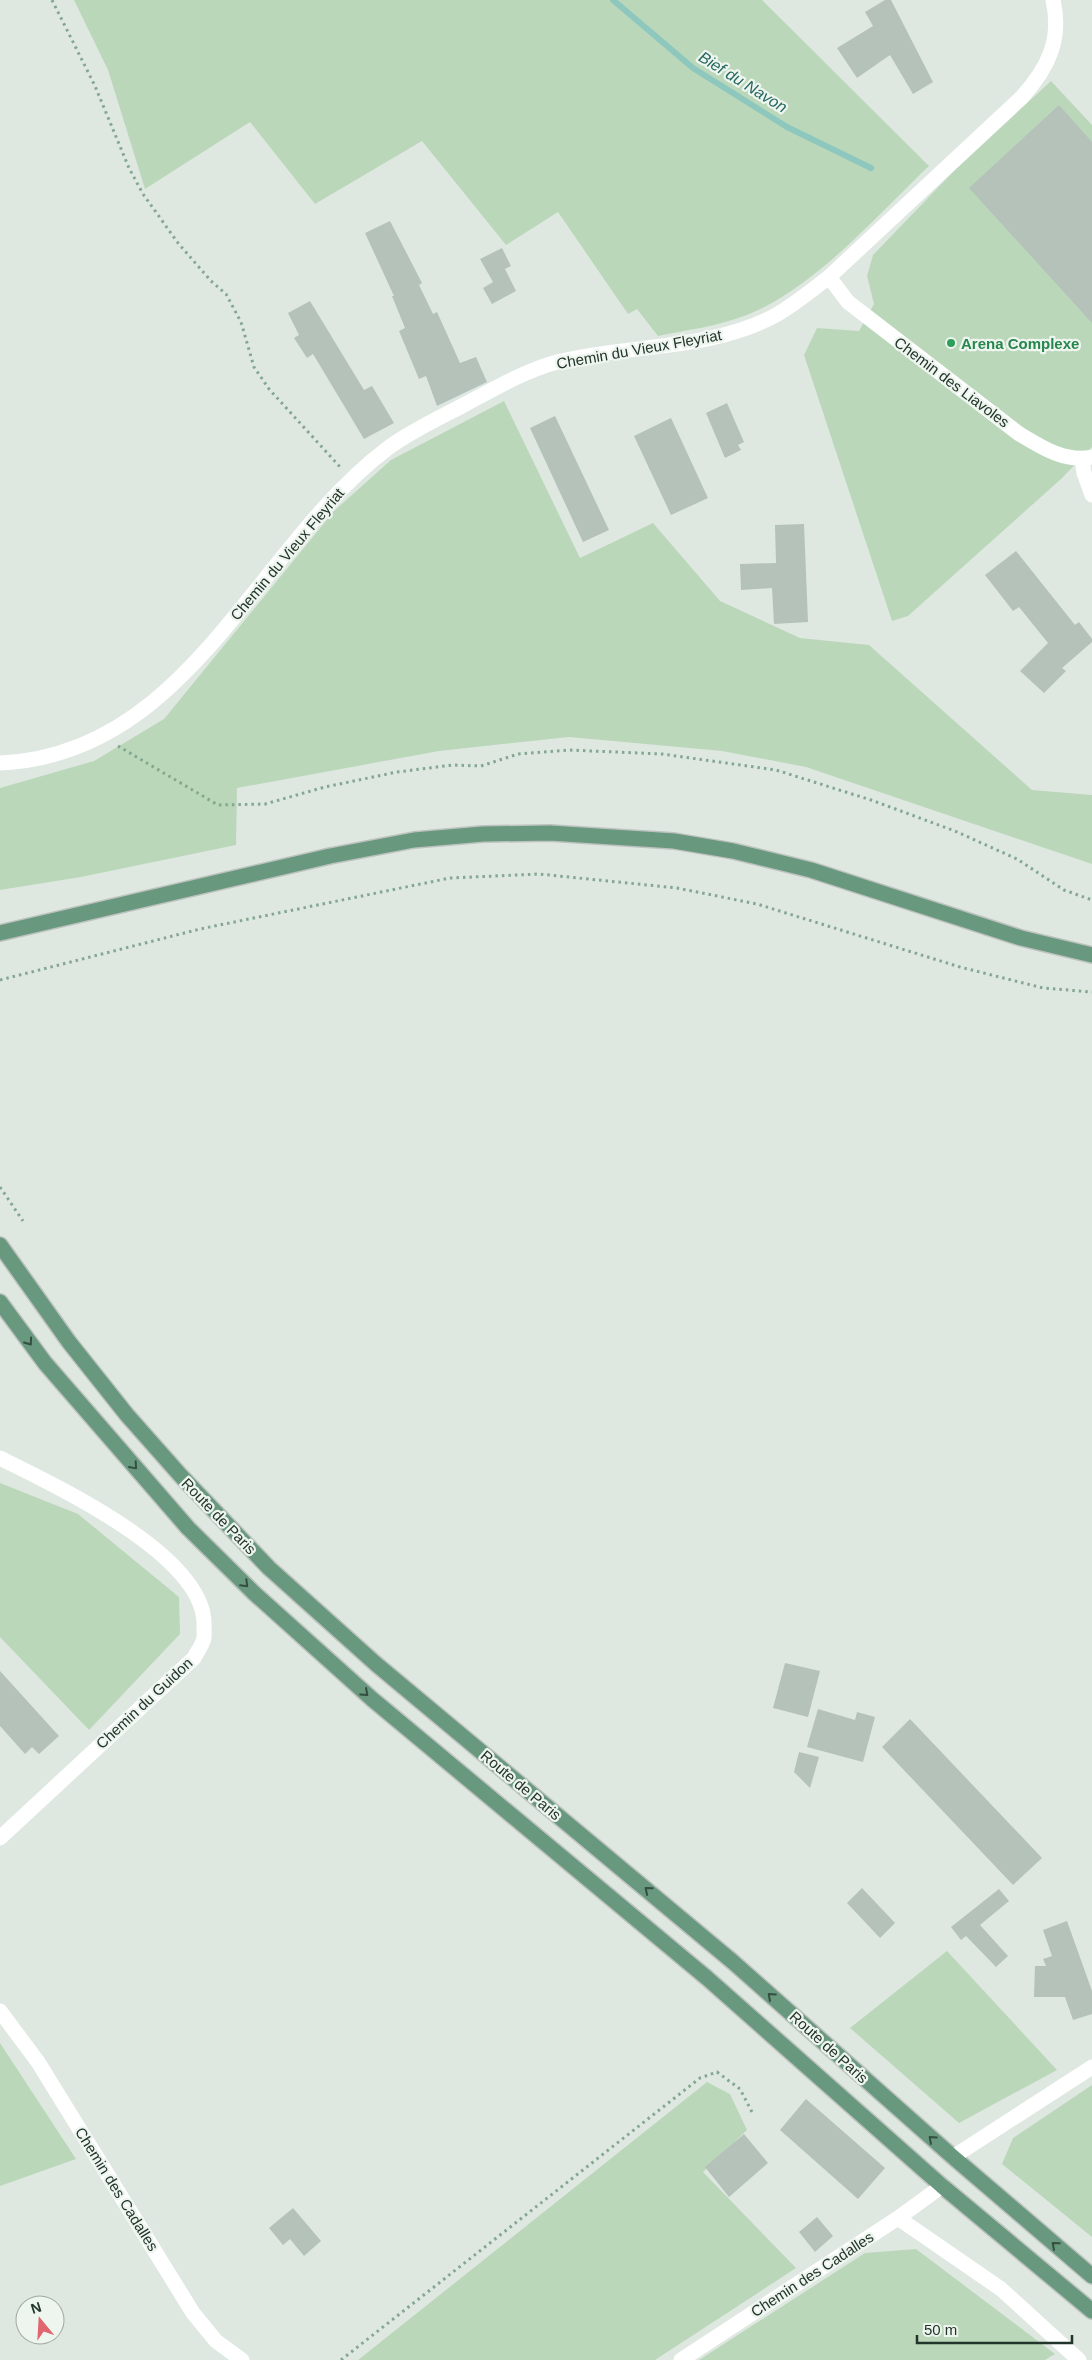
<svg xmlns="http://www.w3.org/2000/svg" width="1092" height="2360" font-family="Helvetica,sans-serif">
  <rect width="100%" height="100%" fill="#dee8e1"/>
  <path fill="#bbd7ba" d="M74 0H762L929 166C875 217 816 287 747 315 718 326 688 330 658 336L637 309 628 314 558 212 506 245 422 141 315 204 250 122 145 189 108 70Z
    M1051 81 1092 125V447L1061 479 908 616 892 621 804 355 817 328 859 331 874 304 867 276 873 255 953 172Z
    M504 401 580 558 653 523 720 601 800 638 869 645 1032 790 1092 795V864L806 767 722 751 569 737 439 751 237 788 236 845 81 877 0 890V788L94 761 164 719 334 511 391 460Z
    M0 1483 78 1514 179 1597 180 1634 89 1730 0 1637Z
    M947 1951 1057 2070 959 2123 850 2028Z
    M0 2043 76 2159 0 2186Z
    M707 2082 730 2094 747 2130 703 2172 796 2268 655 2360H358Z
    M1092 2085V2237L1002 2164 1013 2138Z
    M916 2249 1055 2354 1045 2360H699L865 2253Z"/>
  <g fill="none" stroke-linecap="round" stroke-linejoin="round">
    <path stroke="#8dc7bd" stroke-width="6" d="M613 0 693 68 787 127 871 168"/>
  </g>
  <path fill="#b4c2b9" d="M885 0H891L933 82 913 94 890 55 857 78 837 48 873 26 865 12Z
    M1059 105 1092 142V323L969 188Z
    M390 221 422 283 419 285 433 314 437 312 460 363 476 357 487 382 437 406 426 376 419 379 399 331 405 328 392 296H394L365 233Z
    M502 248 511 266 505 269 516 291 492 304 483 288 493 282 480 259Z
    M310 301 364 390 372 386 394 423 364 439 313 354 307 358 294 338 299 335 288 313Z
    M727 403 744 442 738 445 741 450 725 458 706 413Z
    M555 416 609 530 583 542 530 428Z
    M671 418 708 498 671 515 634 436Z
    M804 524 808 622 774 624 772 588 741 590 740 564 776 563 775 525Z
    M1016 551 1075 625 1079 622 1092 639V642L1062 668 1066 671 1044 693 1020 671 1048 643 1019 607 1013 611 985 575Z
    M785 1663 820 1671 808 1717 773 1708Z
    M0 1671 59 1736 39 1754 32 1747 25 1754 0 1726Z
    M818 1709 855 1720 857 1712 875 1717 863 1762 807 1747Z
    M910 1719 1042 1858 1013 1885 882 1747Z
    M799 1752 819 1757 810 1788 794 1772Z
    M862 1888 895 1923 880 1938 847 1903Z
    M999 1889 1009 1901 980 1925 1008 1956 996 1967 966 1936 961 1940 951 1927Z
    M1067 1921 1092 1991V2014L1073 2020 1065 1997H1034L1035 1966H1046L1043 1959 1052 1956 1043 1930Z
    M806 2099 885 2168 858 2199 780 2130Z
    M744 2134 768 2163 729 2197 705 2167Z
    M293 2208 321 2241 304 2256 290 2239 283 2245 269 2228Z
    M817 2217 833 2236 815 2252 799 2232Z"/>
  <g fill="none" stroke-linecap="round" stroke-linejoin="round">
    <defs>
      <path id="primary" d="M0 933 330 856 414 840 483 834 550 833 674 841 733 851 811 870 1021 938 1092 955
        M0 1245 69 1342 127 1415 181 1476 269 1568 376 1664 733 1962 953 2157 1092 2276
        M0 1302 45 1363 188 1528 254 1593 372 1699 707 1978 942 2186 1092 2311"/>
    </defs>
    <use href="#primary" stroke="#bdc2bf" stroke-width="18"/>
    <path stroke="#83a790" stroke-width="3" stroke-dasharray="2.5 4" stroke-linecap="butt" d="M52 0 95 86 129 168 143 194 178 243 211 281 226 294 241 322 254 367 269 389 341 468
      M118 746 218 805 265 804 325 787 397 772 453 765 481 766 518 754 569 750 662 754 776 770 871 800 955 831 1017 859 1064 890 1092 900
      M0 980 200 929 450 878 539 874 677 888 757 904 960 967 1043 988 1092 992
      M0 1187 23 1221
      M341 2360 700 2078 717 2072 740 2089 753 2114"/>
    <path stroke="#fff" stroke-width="15" d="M829 277 848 302 1018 433C1041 447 1065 463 1092 457
      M1082 459 1084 473 1092 495
      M0 763C189 755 255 548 388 448 411 431 437 419 462 406 492 390 524 371 557 362 628 344 710 351 776 315 795 304 812 290 829 277L1022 97C1048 68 1062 40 1053 0
      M0 1458C54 1485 207 1556 204 1626 204 1631 205 1637 203 1641 201 1647 197 1652 194 1658L0 1838
      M0 2011 38 2062 193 2313 216 2341 242 2360
      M953 2157 1092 2067
      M898 2218 1001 2289 1079 2360
      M681 2360 898 2218 942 2186"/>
    <use href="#primary" stroke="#68987d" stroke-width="15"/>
  </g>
  <defs><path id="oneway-chevron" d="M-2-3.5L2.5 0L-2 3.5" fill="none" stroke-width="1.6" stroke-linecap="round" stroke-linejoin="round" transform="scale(1.25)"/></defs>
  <g stroke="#344e3f">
    <use href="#oneway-chevron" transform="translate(29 1342) rotate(54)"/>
    <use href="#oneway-chevron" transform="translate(134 1466) rotate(49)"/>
    <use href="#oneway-chevron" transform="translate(245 1584) rotate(45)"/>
    <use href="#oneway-chevron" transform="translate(365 1693) rotate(42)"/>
    <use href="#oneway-chevron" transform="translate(648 1890) rotate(-140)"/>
    <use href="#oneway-chevron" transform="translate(771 1996) rotate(-138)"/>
    <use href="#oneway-chevron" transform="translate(932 2139) rotate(-138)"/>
    <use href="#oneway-chevron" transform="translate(1055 2245) rotate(-139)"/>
  </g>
  <circle fill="#2e9e5b" stroke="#eef5ef" stroke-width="2" cx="951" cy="343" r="5"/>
  <g text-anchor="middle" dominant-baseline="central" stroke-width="4.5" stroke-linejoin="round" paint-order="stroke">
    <g font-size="15" font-weight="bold" fill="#27864d" stroke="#eef5ef" text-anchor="start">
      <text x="961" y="343">Arena Complexe</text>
    </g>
    <g font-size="15" fill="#22352a" stroke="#eef5ef">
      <text transform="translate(639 349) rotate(-10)">Chemin du Vieux Fleyriat</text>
      <text transform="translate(952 382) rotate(37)">Chemin des Liavoles</text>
      <text transform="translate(287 554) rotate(-50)">Chemin du Vieux Fleyriat</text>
      <text transform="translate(219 1516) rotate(46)">Route de Paris</text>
      <text transform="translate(144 1703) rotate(-43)">Chemin du Guidon</text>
      <text transform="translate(521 1785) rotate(40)">Route de Paris</text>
      <text transform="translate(829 2047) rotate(42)">Route de Paris</text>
      <text transform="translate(117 2189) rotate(58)">Chemin des Cadalles</text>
      <text transform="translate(812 2274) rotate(-33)">Chemin des Cadalles</text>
    </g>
    <g font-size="16" font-style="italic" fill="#24695f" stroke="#eef5ef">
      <text transform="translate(743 82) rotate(32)">Bief du Navon</text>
    </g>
  </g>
  <g transform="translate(40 2320) rotate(342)"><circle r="24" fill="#eef5ef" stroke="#9ca8a0"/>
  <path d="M0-4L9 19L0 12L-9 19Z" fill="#df656e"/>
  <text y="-8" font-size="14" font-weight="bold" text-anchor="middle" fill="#22352a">N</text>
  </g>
  <path d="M917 2335v8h155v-8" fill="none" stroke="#22352a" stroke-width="2.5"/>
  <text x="924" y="2335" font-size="15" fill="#22352a" stroke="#eef5ef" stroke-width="4" paint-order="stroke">50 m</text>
</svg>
